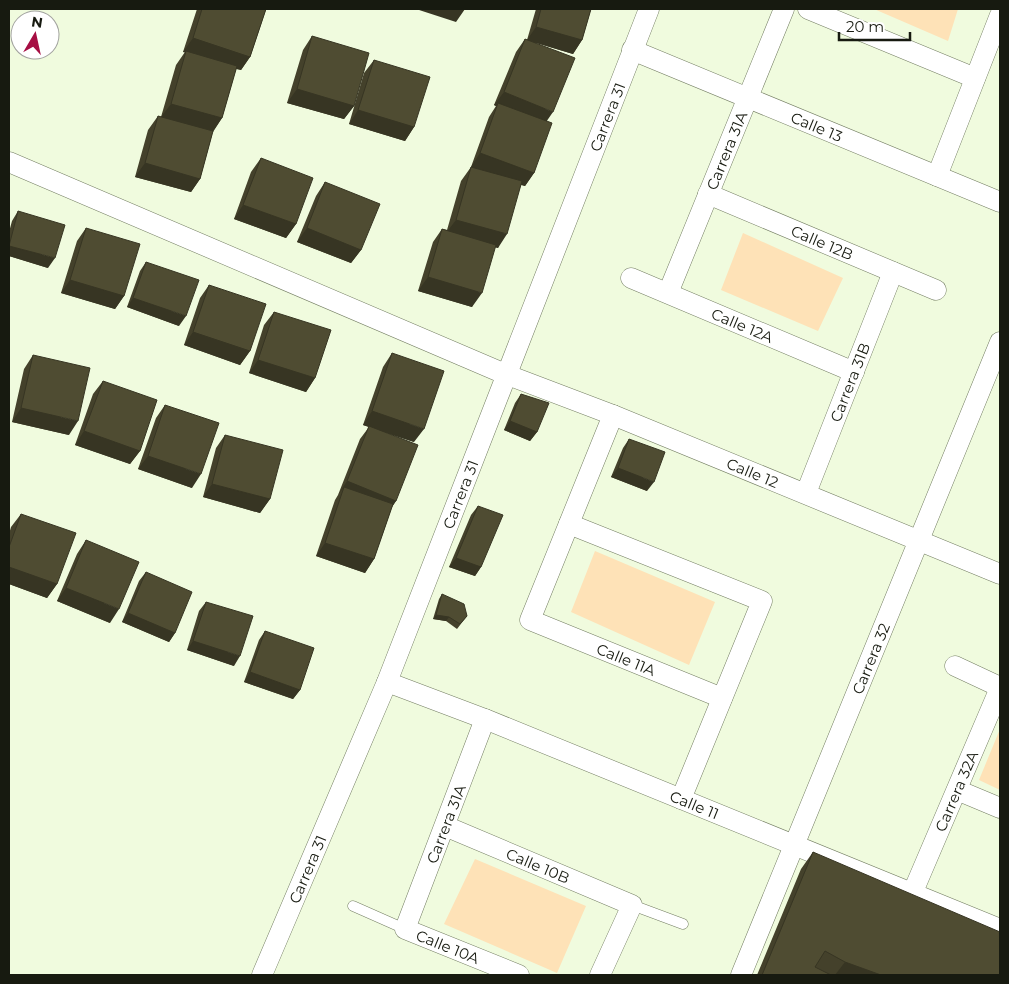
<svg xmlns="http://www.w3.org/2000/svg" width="1009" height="984" font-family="Montserrat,sans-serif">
  <rect width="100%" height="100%" fill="#f0fbde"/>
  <path fill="#fee2b7" d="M874 9H958L948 41Z
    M743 233 843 278 818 331 721 290Z
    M595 551 715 602 689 665 571 612Z
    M1000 729V790L979 780Z
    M475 859 586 906 557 973 444 924Z"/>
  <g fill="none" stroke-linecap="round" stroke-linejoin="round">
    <defs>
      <path id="service" d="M632 905 683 924
        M353 906 405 929"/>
      <g id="minor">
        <path d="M808 9 975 78"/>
        <path id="s1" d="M632 50 1000 202"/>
        <path id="s2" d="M9 162 505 374 613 415 1000 574"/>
        <path d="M937 176 1000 15"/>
        <path id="s3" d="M708 194 936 290"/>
        <path id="s4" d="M631 278 854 372"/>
        <path id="s5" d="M668 293 784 9"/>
        <path id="s6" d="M613 415 530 620 722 698"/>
        <path id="s7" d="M806 493 893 272"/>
        <path d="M569 524 762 601 681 799"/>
        <path d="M955 666 1000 687"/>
        <path id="s8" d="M387 682 485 719 1000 929"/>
        <path id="s9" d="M485 719 405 929 519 975"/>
        <path d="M957 790 1000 808"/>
        <path id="s10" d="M445 826 632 905 600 975"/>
        <path id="s11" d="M912 894 1000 688"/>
        <path id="s12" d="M262 975 387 682 649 9"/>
        <path id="s13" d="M741 975 1000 342"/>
      </g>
    </defs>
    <use href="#service" stroke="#747e63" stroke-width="11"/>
    <use href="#minor" stroke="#747e63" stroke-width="21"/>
    <use href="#service" stroke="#fff" stroke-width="10"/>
    <use href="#minor" stroke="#fff" stroke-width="20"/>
  </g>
  <path fill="#44412b" d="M197 9H266L250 57 241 70 236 69 222 118 213 131 200 179 191 192 135 177 148 130 158 116 161 117 176 65 185 52H183Z
    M536 9H591L582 40 573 54 536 43 547 121 534 173 525 186 521 185 498 248 495 247 472 307 418 291 433 242 442 229 447 230 461 181 471 167 479 170 471 167 489 117 496 106 494 105 516 52 525 39 527 40Z
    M312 36 354 106 344 119 287 103 303 50Z
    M374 60 414 127 405 141 349 124 364 73Z
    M261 158 296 224 286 238 234 219 251 172Z
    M325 182 361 250 351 263 297 242 316 196Z
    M18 211 48 268 9 256V232L12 221Z
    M86 228 124 296 115 309 61 293 77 241Z
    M146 262 179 326 127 307 140 271Z
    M209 285 250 351 240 365 184 345 200 298Z
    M274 312 315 378 306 392 249 373 264 325Z
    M392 353 414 442 383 432 396 501 392 507 374 559 365 573 316 556 335 500 338 495 360 439 369 427 363 425 383 367Z
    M33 355 69 435 12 422 24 369Z
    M103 381 140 451 130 464 75 445 93 394Z
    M521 394 537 432 530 441 504 430 515 403Z
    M165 405 192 488 138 469 156 418Z
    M225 435 270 499 260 513 203 497 216 448Z
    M629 439 647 491 611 477 623 448Z
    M478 506 481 567 475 576 449 567 471 515Z
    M21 514 57 584 47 598 9 584V534L11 527Z
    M86 540 110 623 57 601 77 554Z
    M146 572 175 633 169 642 122 622 139 581Z
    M442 594 467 616 457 629 446 621 433 619 439 599Z
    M206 602 234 666 187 650 199 611Z
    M265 631 300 690 293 699 244 682 259 640Z
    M813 852 1000 975H757L801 869Z"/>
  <path fill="#373523" d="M416 9H465L456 22Z
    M536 27 582 40 573 54 527 40Z
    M193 38 250 57 241 70 183 52Z
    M297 89 354 106 344 119 287 103Z
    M504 92 553 112 544 125 498 103 496 106 494 105Z
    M171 104 222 118 213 132 161 117Z
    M358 110 414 127 405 141 349 124Z
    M480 153 534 173 525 186 471 167Z
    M145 163 200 179 191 192 135 177Z
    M243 205 296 224 286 238 234 219Z
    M456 220 507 234 498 248 446 233Z
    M307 228 361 250 351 263 297 242Z
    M9 246 55 258 48 268 9 256Z
    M428 277 482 293 472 307 418 291Z
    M70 280 124 296 115 309 61 293Z
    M133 298 186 316 179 326 127 307Z
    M193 332 250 351 240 365 184 345Z
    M258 360 315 378 306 392 249 373Z
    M21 408 78 421 69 435 12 422Z
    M372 411 424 429 414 442 363 425Z
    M510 421 537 432 530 441 504 430Z
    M84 431 140 451 130 464 75 445Z
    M148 456 201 474 192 488 138 469Z
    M618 468 654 482 647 491 611 477Z
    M347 481 396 501 387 514 344 487 338 495Z
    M212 484 270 499 260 513 203 497Z
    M325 543 374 559 365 573 316 556Z
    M456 558 481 567 475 576 449 567Z
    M9 567 57 584 47 598 9 584Z
    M66 588 119 609 110 623 57 601Z
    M128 613 175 633 169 642 122 622Z
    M436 615 449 617 446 621 433 619Z
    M193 641 240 656 234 666 187 650Z
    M250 672 300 690 293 699 244 682Z
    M845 962 881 975H835Z"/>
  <path fill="#4f4c32" stroke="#373523" d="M202 9H266L250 57 193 38Z
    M541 9H591L582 40 536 27Z
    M312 36 369 53 354 106 297 89Z
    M525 39 575 58 553 112 504 92Z
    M186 51 237 66 222 118 171 104Z
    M374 60 430 77 414 127 358 110Z
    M498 103 552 123 534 173 480 153Z
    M158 116 213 131 200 179 145 163Z
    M261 158 313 178 296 224 243 205Z
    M471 167 522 181 507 234 456 220Z
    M325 182 380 204 361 250 307 228Z
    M18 211 65 225 55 258 9 246Z
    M86 228 140 244 124 296 70 280Z
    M442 229 496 245 482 293 428 277Z
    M146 262 199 280 186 316 133 298Z
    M209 285 266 304 250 351 193 332Z
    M274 312 331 330 315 378 258 360Z
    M392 353 444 371 424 429 372 411Z
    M33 355 90 368 78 421 21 408Z
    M103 381 157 400 140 451 84 431Z
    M521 394 549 403 537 432 510 421Z
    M165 405 219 423 201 474 148 456Z
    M369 426 418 445 396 501 347 481Z
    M225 435 283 450 270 499 212 484Z
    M629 439 665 452 654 482 618 468Z
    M344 487 393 504 374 559 325 543Z
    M478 506 503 515 481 567 456 558Z
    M21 514 76 533 57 584 9 567V547Z
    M86 540 139 562 119 609 66 588Z
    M146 572 192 592 175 633 128 613Z
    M442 594 464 604 467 616 460 624 449 617 436 615Z
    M206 602 253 616 240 656 193 641Z
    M265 631 314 648 300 690 250 672Z
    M813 852 1000 932V975H881L845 962 825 951 815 967 831 975H762Z"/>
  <g text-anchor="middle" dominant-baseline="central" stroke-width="5" stroke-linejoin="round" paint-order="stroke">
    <g font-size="15" fill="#171a10" stroke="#fff">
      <text stroke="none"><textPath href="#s12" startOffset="925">Carrera 31</textPath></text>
      <text stroke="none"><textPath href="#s1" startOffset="200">Calle 13</textPath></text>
      <text stroke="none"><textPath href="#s5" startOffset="154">Carrera 31A</textPath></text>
      <text stroke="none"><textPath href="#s3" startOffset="124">Calle 12B</textPath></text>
      <text stroke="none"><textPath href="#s4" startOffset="121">Calle 12A</textPath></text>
      <text stroke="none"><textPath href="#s7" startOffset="119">Carrera 31B</textPath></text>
      <text stroke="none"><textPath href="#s2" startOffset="806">Calle 12</textPath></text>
      <text stroke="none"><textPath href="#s12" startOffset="520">Carrera 31</textPath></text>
      <text stroke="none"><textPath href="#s13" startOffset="342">Carrera 32</textPath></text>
      <text stroke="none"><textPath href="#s6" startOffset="325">Calle 11A</textPath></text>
      <text stroke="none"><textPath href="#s11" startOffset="112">Carrera 32A</textPath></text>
      <text stroke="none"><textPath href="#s8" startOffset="331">Calle 11</textPath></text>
      <text transform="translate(446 824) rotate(-69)">Carrera 31A</text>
      <text stroke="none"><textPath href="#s10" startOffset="101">Calle 10B</textPath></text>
      <text stroke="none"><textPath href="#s12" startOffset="115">Carrera 31</textPath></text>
      <text stroke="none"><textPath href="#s9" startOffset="271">Calle 10A</textPath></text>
    </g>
  </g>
  <rect width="1009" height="984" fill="none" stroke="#171a10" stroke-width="20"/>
  <g transform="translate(35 35) rotate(9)"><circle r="24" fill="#ffffff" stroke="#a2a39f"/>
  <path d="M0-4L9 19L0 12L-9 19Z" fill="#a60e43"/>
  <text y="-8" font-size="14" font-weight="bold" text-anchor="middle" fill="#171a10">N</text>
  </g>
  <path d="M839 32v8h71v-8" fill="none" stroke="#171a10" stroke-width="2.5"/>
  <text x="846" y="32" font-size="15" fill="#171a10" stroke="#ffffff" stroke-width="4" paint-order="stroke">20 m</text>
</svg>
